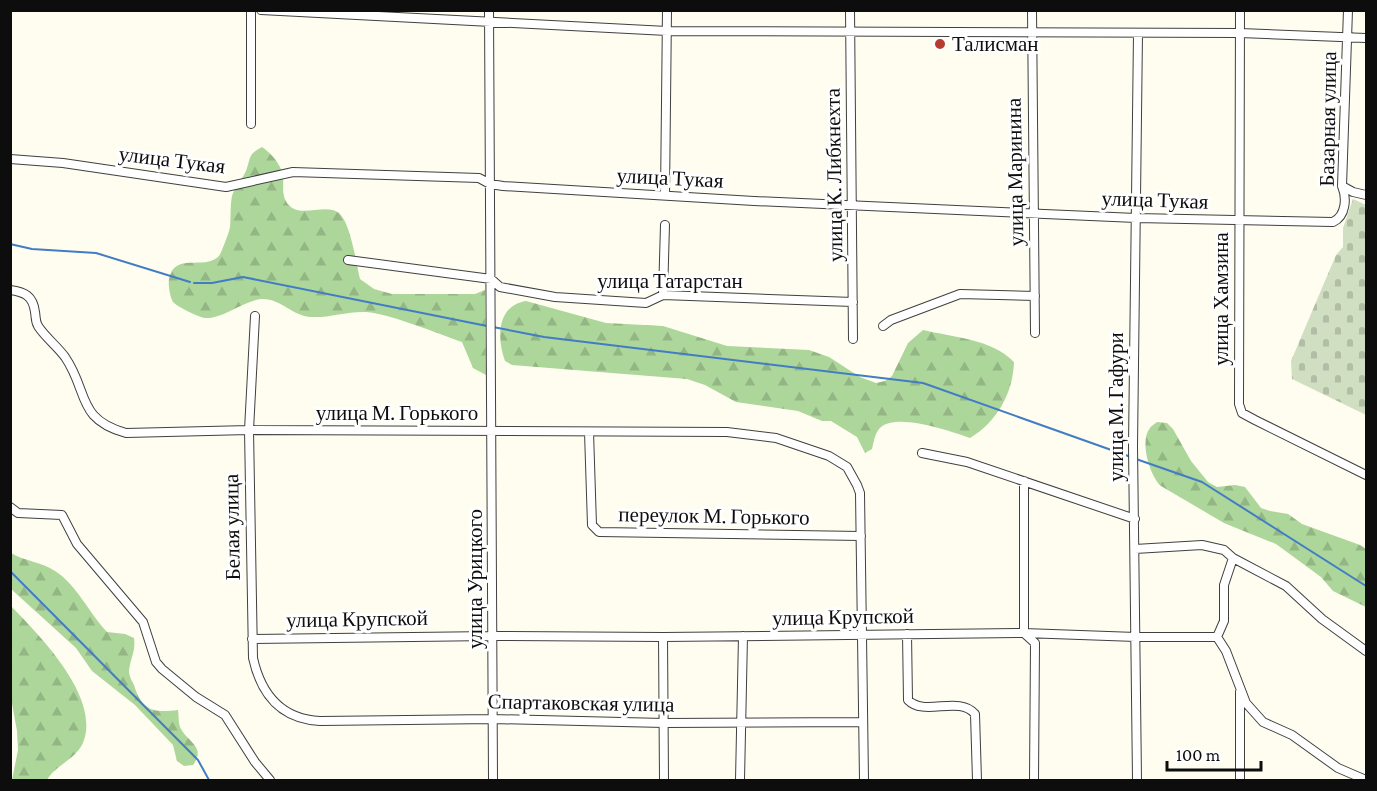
<svg xmlns="http://www.w3.org/2000/svg" width="1377" height="791" font-family="'Crimson Pro',serif">
  <defs>
    <pattern id="forest-firs" width="22" height="20" patternUnits="userSpaceOnUse" patternTransform="scale(1.5)"><rect width="22" height="20" fill="#acd69a"/><path d="M5 1l3.5 6h-7zM16 11l3.5 6h-7z" fill="#93b684"/></pattern>
    <pattern id="cemetery-stones" width="16" height="16" patternUnits="userSpaceOnUse" patternTransform="scale(1.5)"><rect width="16" height="16" fill="#d0dfc1"/><path d="M2 7V4a2 2 0 0 1 4 0v3zM10 15v-3a2 2 0 0 1 4 0v3z" fill="#b1bea5"/></pattern>
  </defs>
  <rect width="100%" height="100%" fill="#fefdef"/>
  <path fill="url(#forest-firs)" d="M262 147C271 153 281 164 283 176 284 185 281 194 287 203 299 220 325 202 339 213 351 224 356 263 360 279L374 289 392 294H475L485 290 486 375 473 368 462 342C436 333 391 314 366 312 348 311 329 318 311 317 292 316 281 298 261 299 243 301 223 319 205 318 200 318 176 306 173 302 170 297 168 285 169 279 174 252 204 270 218 257 221 254 222 249 224 245 226 239 229 233 230 227 231 217 230 207 232 196 235 186 244 178 247 168 251 156 249 154 262 147Z
    M526 301 606 323 663 326 727 346 809 350 829 357 860 377 876 383 885 381 892 376 908 343 923 330C952 337 992 339 1014 362 1013 393 997 422 970 438 950 431 898 413 881 427 875 432 874 441 872 449L865 453 857 437 831 421H822L798 411 736 402 705 385 687 379 512 365 505 361C497 339 496 306 526 301Z
    M1157 422 1167 423 1173 429 1191 461 1208 482 1217 487 1235 485 1245 487 1261 508 1270 511 1288 514 1302 524 1360 545 1366 549V607L1333 591 1321 577 1276 544 1224 523 1161 486C1150 476 1139 441 1150 428 1150 427 1156 423 1157 422Z
    M11 553C24 561 42 562 55 571 77 585 89 613 107 632L125 634 134 638C136 651 130 659 129 671 129 676 132 681 134 685 142 711 153 713 178 710 179 716 178 724 181 729 189 743 206 747 193 765L184 766 177 761 173 745 135 705 92 671 76 648 11 589Z
    M11 606C39 635 99 695 84 740 78 759 56 764 47 780H12L18 750 17 731 11 698Z"/>
  <path fill="url(#cemetery-stones)" d="M1353 199 1366 205V415L1292 379 1291 361 1336 255 1343 247V228Z"/>
  <g fill="none" stroke-linecap="round" stroke-linejoin="round">
    <path stroke="#427cc5" stroke-width="2" d="M10 244 32 249 96 253 190 282
      M194 283H212L243 277 487 326
      M493 327 544 337 923 383 1131 457
      M1136 459 1202 482 1366 586
      M10 571 198 760 209 780"/>
    <defs>
      <path id="minor" d="M261 10 667 31 1240 33 1366 38
        M489 10 493 780
        M850 10 853 339
        M1032 10 1035 333
        M1240 10 1239 404 1242 413 1255 420 1366 475
        M251 124V10
        M10 159 63 163 226 187 293 172 479 178 490 184 503 186 754 201 1136 218 1333 222C1346 216 1347 198 1342 186L1348 10
        M1342 186 1353 192 1366 195
        M665 195 667 10
        M348 260 491 279 500 287 555 297 646 303 663 295 853 302
        M10 290C25 292 33 296 35 312 36 317 35 321 38 326 45 337 57 346 65 357 89 392 76 419 126 433L249 430 727 432 776 438 829 456 847 467 857 485 860 493 864 780
        M663 295 665 225
        M255 316 249 430 253 658C261 694 281 719 320 721L493 719 664 723 863 722
        M883 326 891 320 960 294 1035 296
        M589 432 592 525 599 532 861 536
        M922 453 967 462 1135 519
        M1024 481V633L1035 643 1034 780
        M10 507 18 513 62 515 77 544 143 622 156 662 162 669 196 697 225 715 255 762 270 780
        M1135 549 1202 545 1224 550 1233 558 1286 586 1322 619 1366 651
        M907 634 908 700C924 717 959 695 975 714L977 780
        M663 637 664 780
        M1217 637 1224 621V585L1233 558
        M252 639 492 636 663 637 1024 633 1136 637H1217L1226 651 1246 703 1263 722 1292 735 1338 768 1366 780
        M740 780 743 636
        M1137 780 1133 446 1138 33
        M1240 780V692"/>
    </defs>
    <use href="#minor" stroke="#404040" stroke-width="10"/>
    <use href="#minor" stroke="#fff" stroke-width="8"/>
  </g>
  <circle fill="#b53c2e" stroke="#fff" stroke-width="2" cx="940" cy="44" r="6"/>
  <g text-anchor="middle" dominant-baseline="central" stroke-width="6" stroke-linejoin="round" paint-order="stroke">
    <g font-size="21" fill="#0d0d0d" stroke="#fff" text-anchor="start">
      <text x="952" y="44">Талисман</text>
    </g>
    <g font-size="21" fill="#0d0d0d" stroke="#fff">
      <text transform="translate(1328 119) rotate(-89)">Базарная улица</text>
      <text transform="translate(172 160) rotate(7)">улица Тукая</text>
      <text transform="translate(1015 172) rotate(-91)">улица Маринина</text>
      <text transform="translate(834 175) rotate(-91)">улица К. Либкнехта</text>
      <text transform="translate(670 178) rotate(3)">улица Тукая</text>
      <text transform="translate(1155 200) rotate(2)">улица Тукая</text>
      <text x="670" y="281">улица Татарстан</text>
      <text transform="translate(1221 299) rotate(-90)">улица Хамзина</text>
      <text transform="translate(1116 407) rotate(-90)">улица М. Гафури</text>
      <text x="397" y="413">улица М. Горького</text>
      <text transform="translate(714 516) rotate(1)">переулок М. Горького</text>
      <text transform="translate(232 527) rotate(-91)">Белая улица</text>
      <text transform="translate(475 579) rotate(-90)">улица Урицкого</text>
      <text transform="translate(843 617) rotate(-1)">улица Крупской</text>
      <text transform="translate(357 619) rotate(-1)">улица Крупской</text>
      <text transform="translate(581 703) rotate(1)">Спартаковская улица</text>
    </g>
  </g>
  <rect width="1377" height="791" fill="none" stroke="#0d0d0d" stroke-width="24"/>
  <path d="M1167 761v9h94v-9" fill="none" stroke="#0d0d0d" stroke-width="3"/>
  <text x="1176" y="761" font-size="18" fill="#0d0d0d" stroke="#ffffff" stroke-width="4.5" paint-order="stroke">100 m</text>
</svg>
